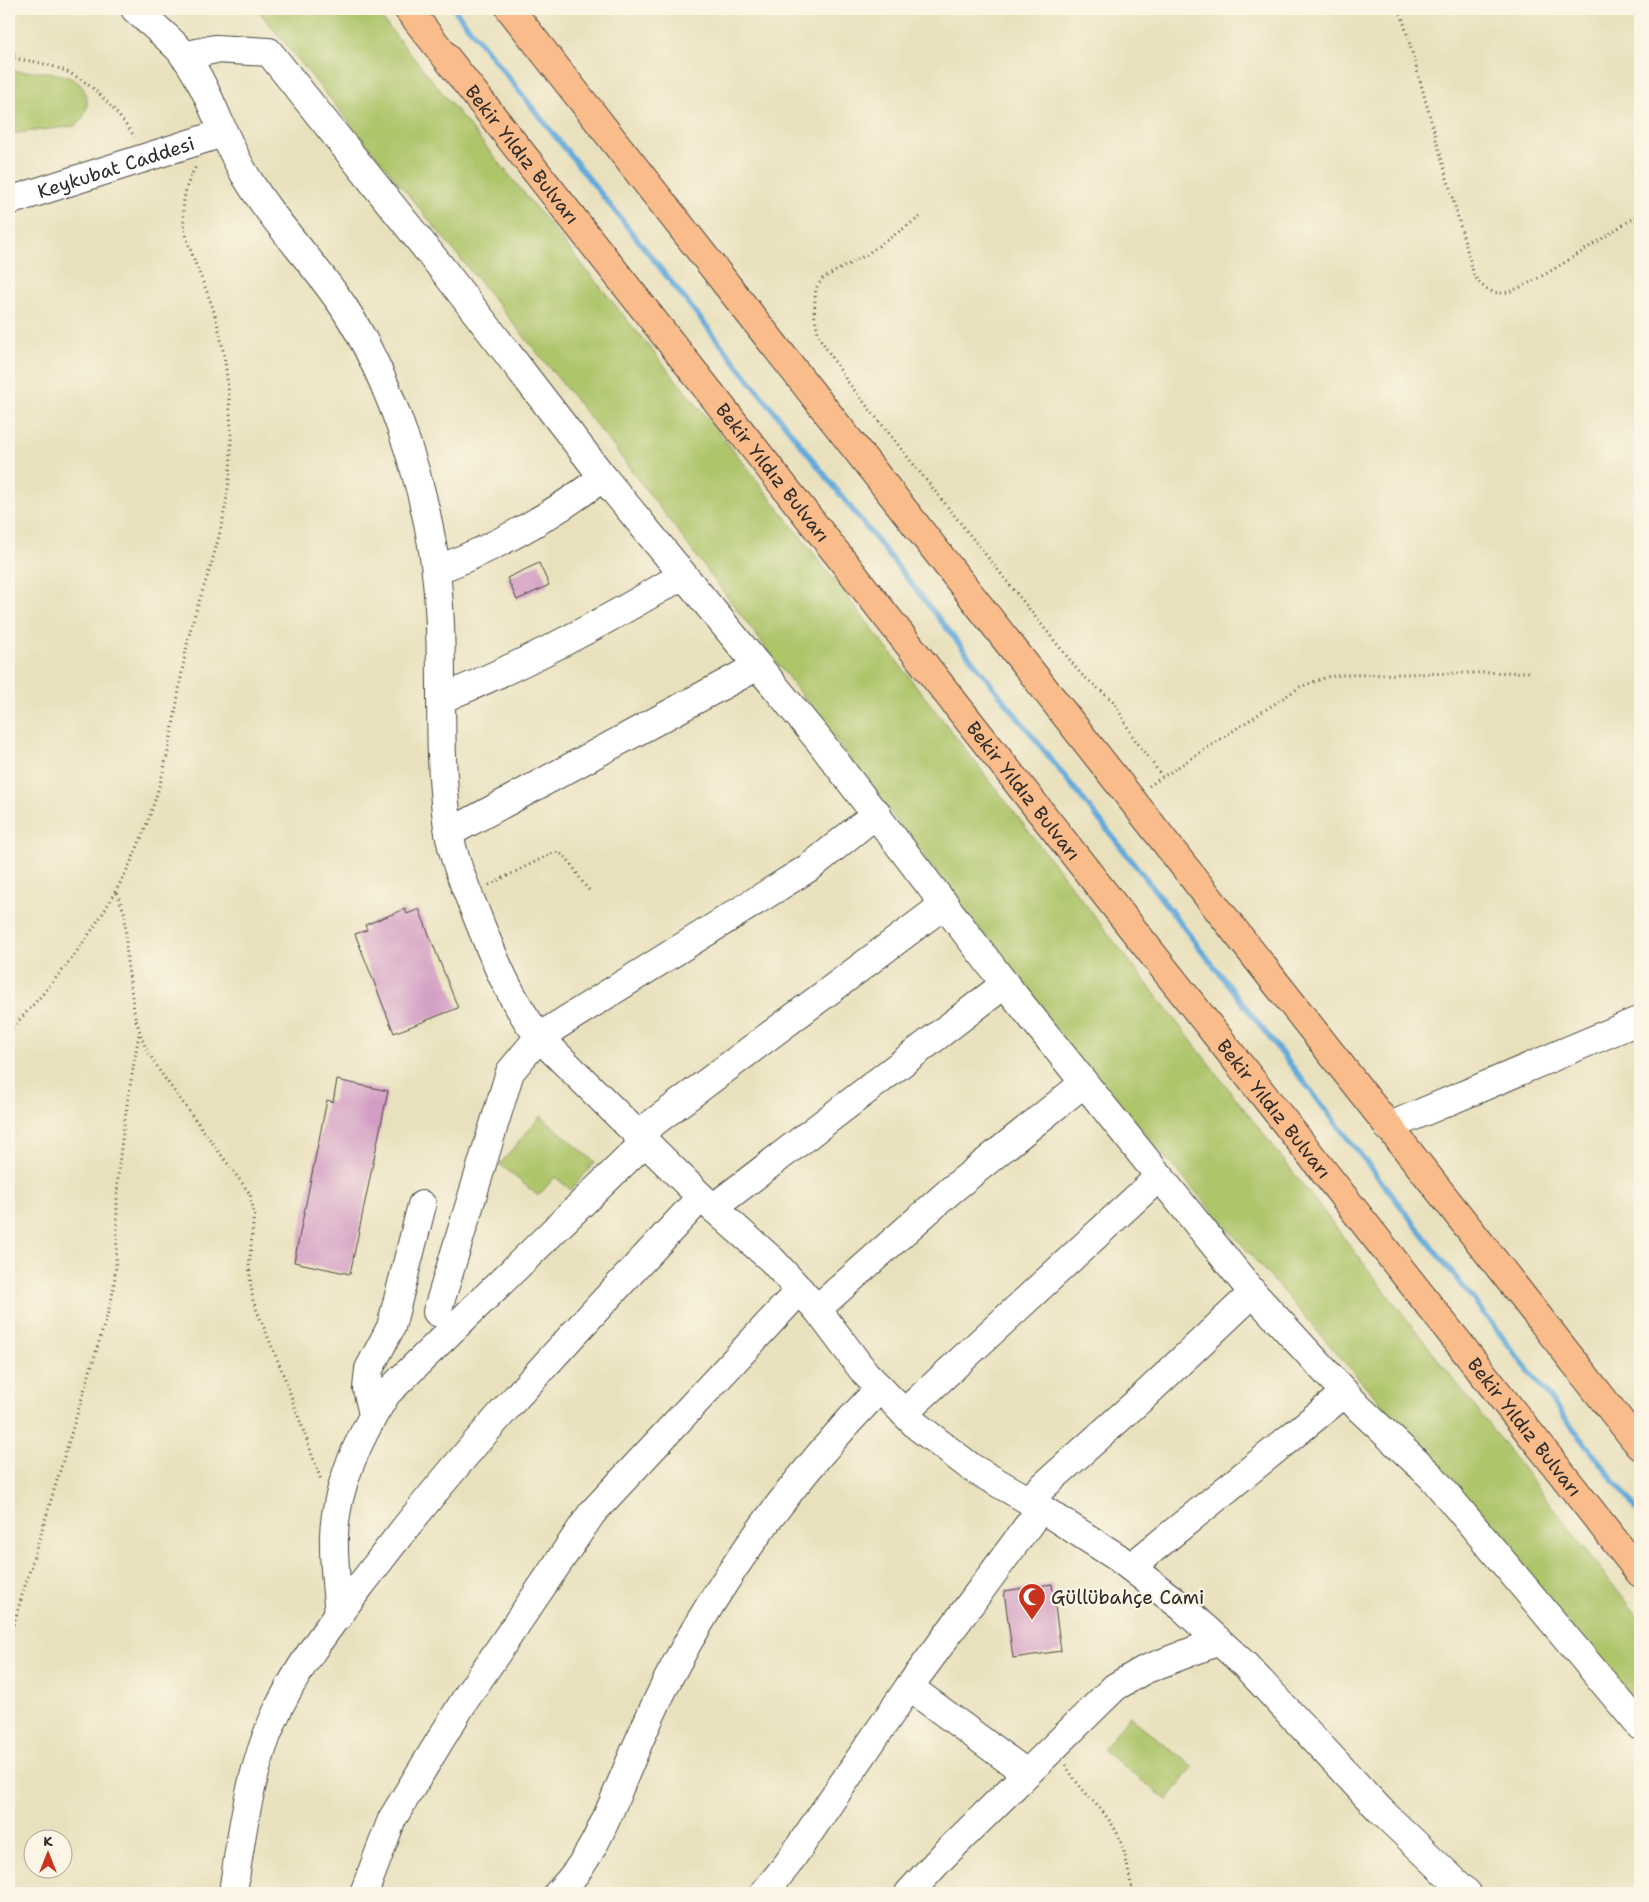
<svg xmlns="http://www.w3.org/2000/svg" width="1649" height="1902" font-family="'Shantell Sans',sans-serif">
  <rect width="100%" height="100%" fill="#fcf5e5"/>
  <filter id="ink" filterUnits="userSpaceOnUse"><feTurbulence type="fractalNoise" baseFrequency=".02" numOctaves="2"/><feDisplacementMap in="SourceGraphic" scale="10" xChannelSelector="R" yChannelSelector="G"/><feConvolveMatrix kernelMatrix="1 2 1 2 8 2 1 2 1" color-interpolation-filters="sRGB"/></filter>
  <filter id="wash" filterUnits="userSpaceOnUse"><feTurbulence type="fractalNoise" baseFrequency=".0096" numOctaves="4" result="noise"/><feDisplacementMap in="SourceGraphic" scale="20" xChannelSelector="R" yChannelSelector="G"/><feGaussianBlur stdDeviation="1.12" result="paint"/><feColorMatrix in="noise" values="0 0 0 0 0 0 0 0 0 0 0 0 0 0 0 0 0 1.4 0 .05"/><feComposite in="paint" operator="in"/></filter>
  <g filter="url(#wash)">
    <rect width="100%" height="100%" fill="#e9e1bd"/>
    <path fill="#aec56a" stroke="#6c784a" d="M257 9H374L738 456 1640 1620V1708L1417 1445 1062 1039 610 442Z
      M9 71C33 73 82 66 87 99 88 111 83 119 75 126L9 134Z
      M541 1116 595 1162 571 1190 555 1177 538 1196 500 1164Z
      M1129 1716 1193 1767 1167 1800 1103 1750Z"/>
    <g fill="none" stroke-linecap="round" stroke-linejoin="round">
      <path stroke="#64aada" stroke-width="5.5" d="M454 9 1136 866 1640 1514"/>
    </g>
    <g id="blocks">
      <path fill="#d29cc3" d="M539 563 549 585 517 600 507 578Z
        M405 909 407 914 419 909 458 1008 394 1033 355 934 367 930 365 925Z
        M337 1080 388 1091 350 1274 294 1262 327 1100 333 1102Z
        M1052 1584 1061 1651 1013 1658 1004 1591Z"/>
    </g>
  </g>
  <g filter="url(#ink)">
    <use href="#blocks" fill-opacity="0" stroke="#484641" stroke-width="1"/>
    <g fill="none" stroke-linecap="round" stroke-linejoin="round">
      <defs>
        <g id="minor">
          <path d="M135 9C151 24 171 39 185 56 210 91 222 136 244 173 272 221 312 260 343 306 386 371 421 473 433 550 447 637 436 726 446 812 450 852 462 879 477 916 494 959 510 999 539 1037L701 1197 772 1260 817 1309 865 1373 917 1426 972 1468 1028 1500 1117 1557 1182 1607 1245 1665 1381 1811 1467 1893"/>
          <path d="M184 56 215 49 269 52 444 271 603 477 818 739 1005 984 1253 1293 1359 1408 1432 1477 1640 1726"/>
          <path id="s1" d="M9 201 223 133"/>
          <path d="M436 570C497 547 551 517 603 477"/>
          <path d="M441 699C526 664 605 622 683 575"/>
          <path d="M449 833 758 666"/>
          <path d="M1388 1127 1640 1020"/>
          <path d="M637 1135 945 904"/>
          <path d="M713 1208 1005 984"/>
          <path d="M817 1309 950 1191 1084 1083"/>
          <path d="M437 1312 510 1072 539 1037 810 867 877 813"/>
          <path d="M904 1413 1160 1176"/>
          <path d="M373 1414 367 1389 369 1369 391 1327 422 1205"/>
          <path d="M1028 1500 1143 1397 1253 1293"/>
          <path d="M1131 1567 1345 1393"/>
          <path d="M339 1616C337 1589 333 1562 334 1535 336 1484 360 1435 387 1393L645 1142"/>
          <path d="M909 1687 1026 1773"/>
          <path d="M233 1893C241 1835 250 1772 274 1718 298 1663 338 1615 374 1568 474 1436 589 1318 701 1197"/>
          <path d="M364 1893 392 1819 466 1698 592 1513 800 1290"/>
          <path d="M558 1893C593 1859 607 1816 626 1772 639 1740 653 1709 668 1679 724 1571 796 1475 880 1388"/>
          <path d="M764 1893 787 1865 909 1687 1041 1508"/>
          <path d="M909 1893 943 1856 1115 1687 1144 1670 1219 1641"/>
        </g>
        <g id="major">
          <path id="s2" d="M408 9 1640 1573"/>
          <path d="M510 9 1640 1446"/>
        </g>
      </defs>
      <use href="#minor" stroke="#484641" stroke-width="30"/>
      <use href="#major" stroke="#484641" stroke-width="30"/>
      <path stroke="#484641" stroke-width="3" stroke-dasharray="1 4" stroke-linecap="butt" d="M1400 9 1474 275C1480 285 1488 293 1501 293 1525 293 1615 229 1640 214
        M9 46 17 58
        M9 58C75 65 96 84 135 137
        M920 217 864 256 823 278 816 288 814 313 819 337 847 381 1081 674 1114 702 1133 737 1162 776
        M1149 786 1300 687 1327 677 1342 675 1530 672
        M489 885 555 852C572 855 576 878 590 891
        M117 893 125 914 127 961 135 1017 145 1047 161 1073 250 1194 254 1213 249 1267 253 1301 284 1376 321 1480
        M9 1031C88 948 141 869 167 756 176 716 180 676 189 636 195 610 205 586 212 561 227 512 234 464 230 413 228 379 224 345 214 312 198 260 165 220 196 166
        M9 1639 111 1302C120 1260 115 1219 118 1177 122 1129 131 1081 139 1034
        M1066 1765C1078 1790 1101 1805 1115 1829 1126 1848 1128 1873 1133 1893"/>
      <use href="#minor" stroke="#fff" stroke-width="28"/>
      <use href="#major" stroke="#f9bc8a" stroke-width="28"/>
    </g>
  </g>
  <defs>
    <symbol id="mosque-pin" viewBox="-11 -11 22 30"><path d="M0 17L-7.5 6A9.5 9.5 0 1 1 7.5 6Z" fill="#c8321e" stroke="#fcf5e5"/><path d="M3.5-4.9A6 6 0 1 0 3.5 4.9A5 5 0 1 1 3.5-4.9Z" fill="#fff"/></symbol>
  </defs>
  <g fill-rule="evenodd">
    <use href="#mosque-pin" x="1016" y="1581" width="32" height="43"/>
  </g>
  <g text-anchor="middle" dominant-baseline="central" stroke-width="4.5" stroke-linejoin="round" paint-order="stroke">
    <g font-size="19" fill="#2b2b2b" stroke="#fcf5e5">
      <text stroke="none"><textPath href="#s2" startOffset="185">Bekir Yıldız Bulvarı</textPath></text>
      <text stroke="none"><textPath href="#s1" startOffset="112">Keykubat Caddesi</textPath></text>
      <text stroke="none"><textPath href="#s2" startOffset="590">Bekir Yıldız Bulvarı</textPath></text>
      <text stroke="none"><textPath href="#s2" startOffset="995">Bekir Yıldız Bulvarı</textPath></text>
      <text stroke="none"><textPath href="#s2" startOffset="1400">Bekir Yıldız Bulvarı</textPath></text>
      <text stroke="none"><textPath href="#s2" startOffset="1805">Bekir Yıldız Bulvarı</textPath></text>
    </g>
    <g font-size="19" fill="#2b2b2b" stroke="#fcf5e5" text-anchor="start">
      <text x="1051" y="1597">Güllübahçe Cami</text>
    </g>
  </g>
  <rect width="1649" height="1902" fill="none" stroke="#fcf5e5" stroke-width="30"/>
  <g transform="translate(48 1854)"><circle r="24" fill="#fcf5e5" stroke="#a8a49b"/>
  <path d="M0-4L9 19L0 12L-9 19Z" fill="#c8321e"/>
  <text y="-8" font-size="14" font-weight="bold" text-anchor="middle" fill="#2b2b2b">K</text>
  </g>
</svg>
